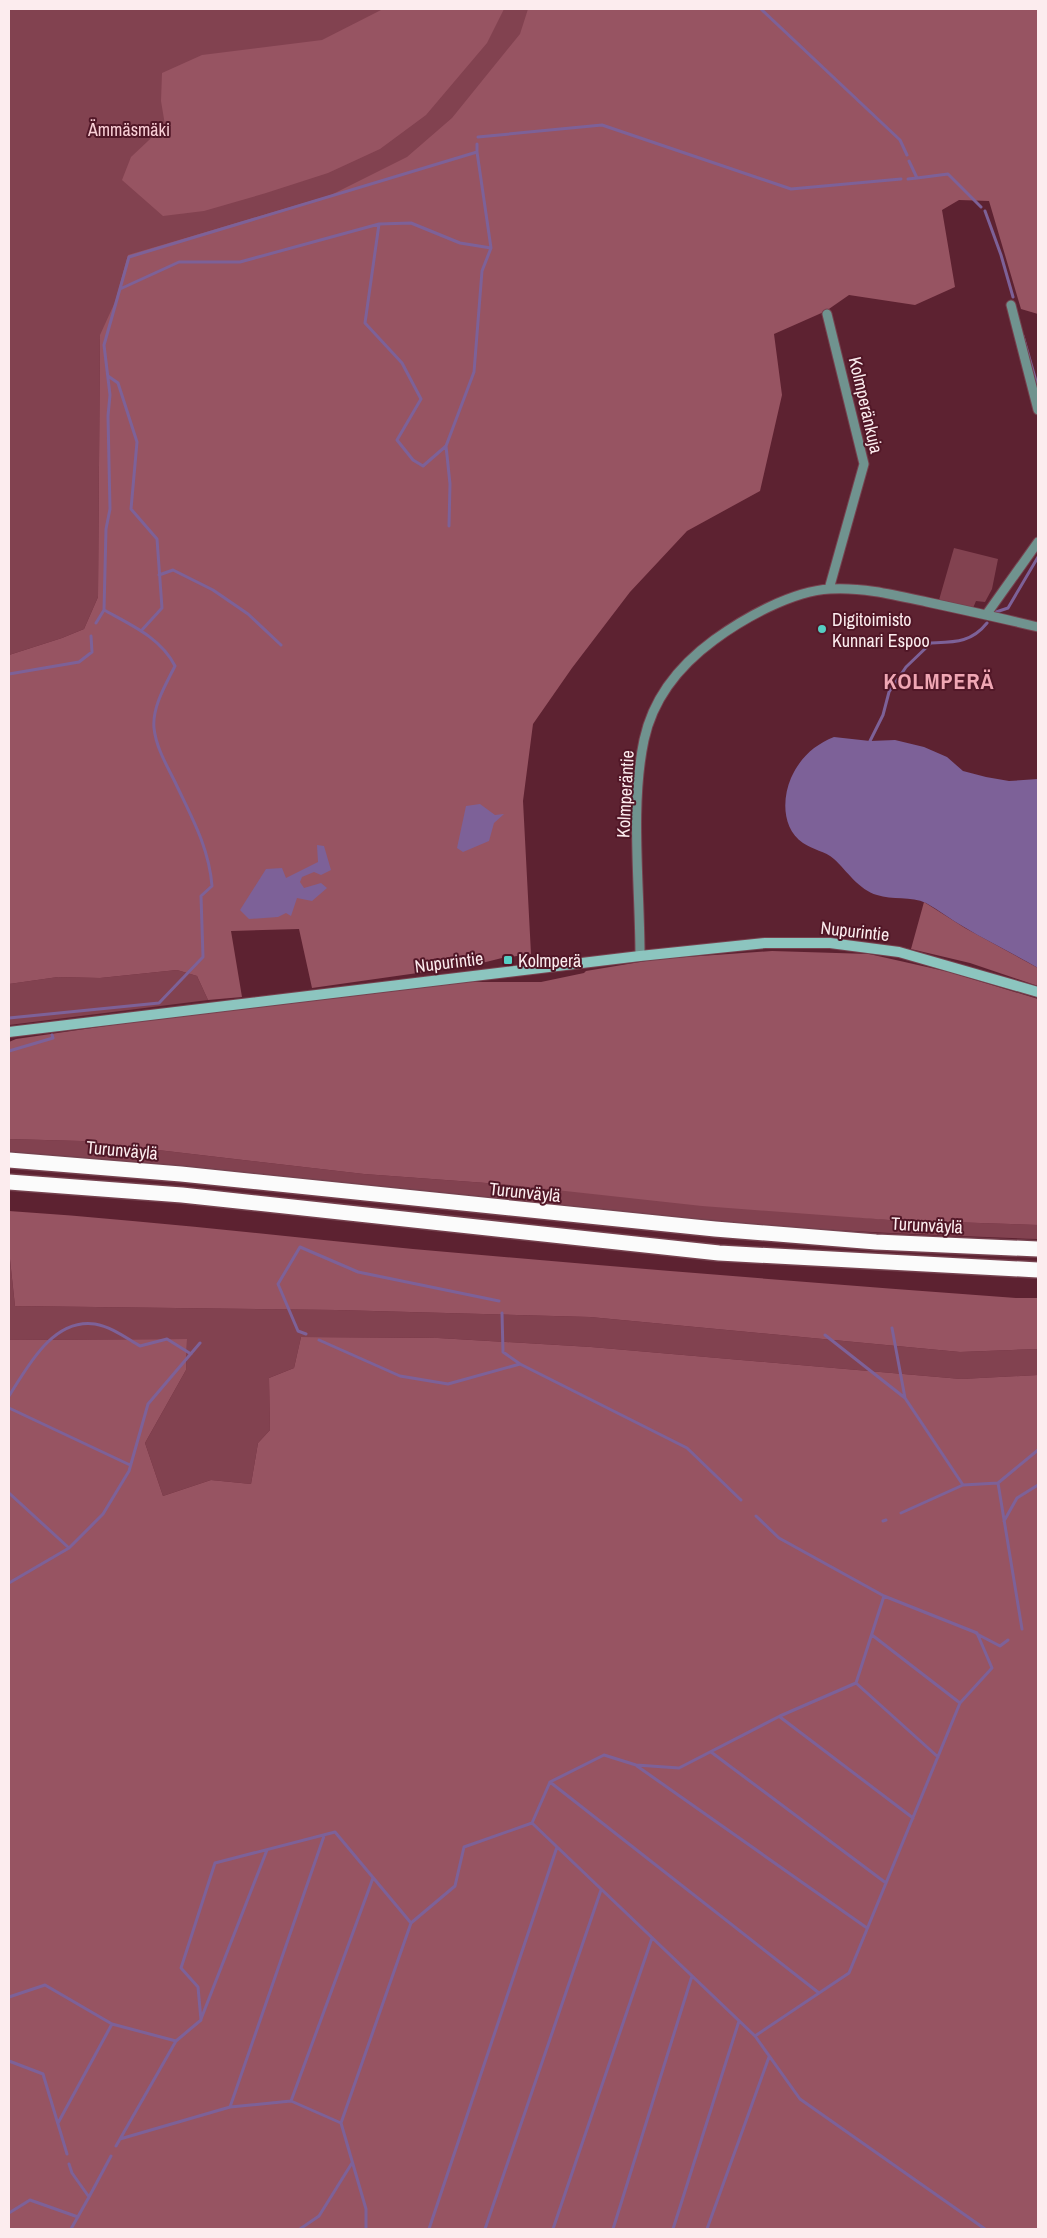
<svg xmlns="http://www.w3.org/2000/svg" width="1047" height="2238" font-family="'Archivo Narrow',sans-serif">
  <rect width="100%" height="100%" fill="#5d2231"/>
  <path fill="#824250" d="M9 9H796L173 513 78 640 101 606 100 335 98 597 84 629 62 638 9 655Z
    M954 548 998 559 992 589 985 602 976 601 973 608 939 600Z
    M177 970 197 976 208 1000 9 1025V984L58 977 100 978Z
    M9 1139 81 1141 364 1174 500 1184 889 1220 1038 1225V1239C924 1235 810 1230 696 1220 467 1199 239 1167 9 1152Z
    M9 1250 15 1306 337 1310 590 1317 960 1352 1038 1349V1375L961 1379 591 1347 438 1338 301 1337 294 1368 269 1378 270 1430 258 1443 251 1484 211 1480 163 1496 145 1443 186 1370 187 1339 9 1340Z"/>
  <path fill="#975462" d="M383 9H504L487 43 426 115 380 149 328 173 266 193 204 211 163 216 122 180 131 157 165 125 161 101 162 73 202 55 322 40Z
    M528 9H1038V314L1021 309 989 201 959 200 942 210 955 287 915 305 849 295 826 311 774 334 782 395 760 491 687 531 630 592 572 668 533 724 523 801 531 954 502 958 474 965 312 988 299 929 231 931 242 997 208 1000 197 976 177 970 100 978 58 977 9 984V655L62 638 84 629 98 597 100 335 115 302 128 255 331 195 407 157 452 118 520 34Z
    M924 902 965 928 1038 968V986L970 963 911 949Z
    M772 951 869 954 949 972 1038 999V1225L889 1220 702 1206 500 1184 364 1174 81 1141 9 1139V1042L16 1039 154 1019 468 982H541L584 973 586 971 658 959Z
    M9 1211C144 1220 278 1236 413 1249 614 1267 815 1283 1016 1298H1038V1349L960 1352 590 1317 337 1310 15 1306 9 1250Z
    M301 1337 438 1338 591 1347 961 1379 1038 1375V2229H9V1340L187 1339 186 1370 145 1443 163 1496 211 1480 251 1484 258 1443 270 1430 269 1378 294 1368Z"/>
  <path fill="#7d6198" d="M834 737 870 741 895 740 924 747 947 757 963 771 986 777 1009 781 1038 779V968C1014 954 989 942 964 927 951 920 939 910 926 903 911 896 892 900 877 895 859 890 847 871 834 859 825 851 813 850 803 843 782 829 782 799 791 778 800 758 814 745 834 737Z
    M480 804 495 815 504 814 494 823 489 841 463 852 457 848 466 806Z
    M317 845 324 846 331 870 321 875 314 872 302 877 300 882 304 888 321 883 327 888 312 901 297 898 291 916 286 913 278 917 249 919 240 910 266 869 282 868 286 878 318 862Z"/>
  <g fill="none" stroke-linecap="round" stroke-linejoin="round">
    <path stroke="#7d6198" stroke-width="3" d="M761 9 900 140 907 155
      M478 137 602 125 791 189 901 179
      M909 161 917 178 948 174 981 207
      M908 179 917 178
      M985 211 1001 255 1013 297
      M379 224 365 323 402 363 421 399 397 440 413 460 423 466 446 446
      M120 289 179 262H240L379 224 411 223 460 243 491 248
      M1023 336 1038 388
      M108 376 118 383 137 442 131 509 157 539 162 608 141 631
      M449 526 450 484 446 446 474 372 482 271 491 248 477 152V144
      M159 575 173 570 213 590 248 614 281 645
      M996 612 1008 608 1038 557
      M96 623 104 610 106 529 110 509 108 416 110 395 104 345 129 257 477 152
      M9 674 79 662 92 652 91 636
      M870 741 883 715 889 692 906 667 931 643C954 642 971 643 987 623
      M9 1018 159 1003 203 957 201 896 212 886C209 847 191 816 175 782 166 764 156 747 154 728 152 707 166 684 175 666 161 638 131 625 104 610
      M9 1051 53 1038 52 1035
      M502 1313 503 1352 520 1364
      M892 1328 905 1398 963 1485
      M306 1334 298 1331 278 1284 300 1247 358 1272 499 1301
      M825 1335 905 1398
      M319 1340 400 1376 448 1384 520 1364 687 1448 741 1500
      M9 1396C28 1366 53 1318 95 1324 112 1327 126 1338 140 1346L167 1339 191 1354
      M9 1408 130 1465
      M9 1493 69 1548
      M901 1513 963 1485 998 1483
      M756 1516 779 1538 884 1596
      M883 1521 886 1520
      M1004 1521 1017 1498 1038 1485
      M9 1583 69 1548 103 1514 129 1471 148 1404 200 1343
      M1022 1629 998 1483 1038 1450
      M977 1634 1000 1646 1008 1640
      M872 1635 960 1703
      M856 1683 938 1757
      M780 1717 913 1818
      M711 1752 886 1883
      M637 1766 867 1928
      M550 1782 819 1993
      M9 1997 45 1985 112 2024 176 2041
      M201 2019 267 1850
      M755 2036 849 1973 960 1703 992 1668 977 1633 884 1596 856 1683 780 1716 679 1768 636 1765 604 1755 550 1782 532 1823 755 2036 800 2099 985 2229
      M9 2061 43 2074 67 2154
      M291 2101 373 1878
      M230 2107 324 1836
      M58 2123 112 2024
      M341 2123 411 1923
      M116 2146 120 2139
      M69 2164 72 2173 89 2197 111 2156
      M9 2213 30 2200 78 2217
      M71 2229 89 2197
      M300 2229 319 2216 352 2163
      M366 2229V2209L341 2123 291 2101 230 2107 120 2139 176 2041 201 2020 198 1987 181 1968 215 1863 335 1832 411 1923 455 1886 464 1847 532 1823
      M429 2229 557 1847
      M485 2229 601 1890
      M553 2229 652 1938
      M613 2229 692 1976
      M673 2229 739 2021
      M707 2229 769 2057"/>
    <defs>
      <path id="minor" d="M1011 305 1038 410
        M827 314 864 464 829 589
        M986 615 1038 542
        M640 956C640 887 630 806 644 740 653 698 680 665 714 640 744 618 792 591 830 589 863 587 895 595 927 602 964 610 1001 618 1038 627"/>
      <path id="secondary" d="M9 1032 640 956 765 943H830L899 952 1038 992"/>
      <path id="motorway" d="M9 1160 181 1174 715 1229 876 1242 1038 1249
        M9 1182 182 1195 719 1253 1038 1270"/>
    </defs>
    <use href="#minor" stroke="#76424f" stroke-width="11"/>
    <use href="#secondary" stroke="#76424f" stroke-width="12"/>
    <use href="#motorway" stroke="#76424f" stroke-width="18"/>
    <use href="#minor" stroke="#70938f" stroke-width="9"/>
    <use href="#secondary" stroke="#8cc5bf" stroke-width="10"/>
    <use href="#motorway" stroke="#fbfbfb" stroke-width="15"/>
  </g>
  <g fill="#56cec3" stroke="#511727" stroke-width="2">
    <circle cx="822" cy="629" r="5"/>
    <rect x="503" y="955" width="10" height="10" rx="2.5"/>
  </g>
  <g text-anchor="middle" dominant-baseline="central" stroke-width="4" stroke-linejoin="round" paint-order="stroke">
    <g font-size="18" fill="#fad0d7" stroke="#511727">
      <text x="129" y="129">Ämmäsmäki</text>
    </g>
    <g font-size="18" fill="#fcecee" stroke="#511727">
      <text transform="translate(866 405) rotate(77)">Kolmperänkuja</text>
      <text transform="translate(625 794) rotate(-87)">Kolmperäntie</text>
      <text transform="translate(855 931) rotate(6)">Nupurintie</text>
      <text transform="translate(449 962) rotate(-7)">Nupurintie</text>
      <text transform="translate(122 1150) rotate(5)">Turunväylä</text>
      <text transform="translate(525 1192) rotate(6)">Turunväylä</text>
      <text transform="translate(927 1225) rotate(3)">Turunväylä</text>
    </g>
    <g font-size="18" fill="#fcecee" stroke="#511727" text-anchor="start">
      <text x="832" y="619">Digitoimisto<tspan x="832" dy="21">Kunnari Espoo</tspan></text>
      <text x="518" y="960">Kolmperä</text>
    </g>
    <g font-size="22" font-weight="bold" letter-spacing="1" fill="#f0a7b4" stroke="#511727">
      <text x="939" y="681">KOLMPERÄ</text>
    </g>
  </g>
  <rect width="1047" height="2238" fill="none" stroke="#fcecee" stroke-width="20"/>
</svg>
